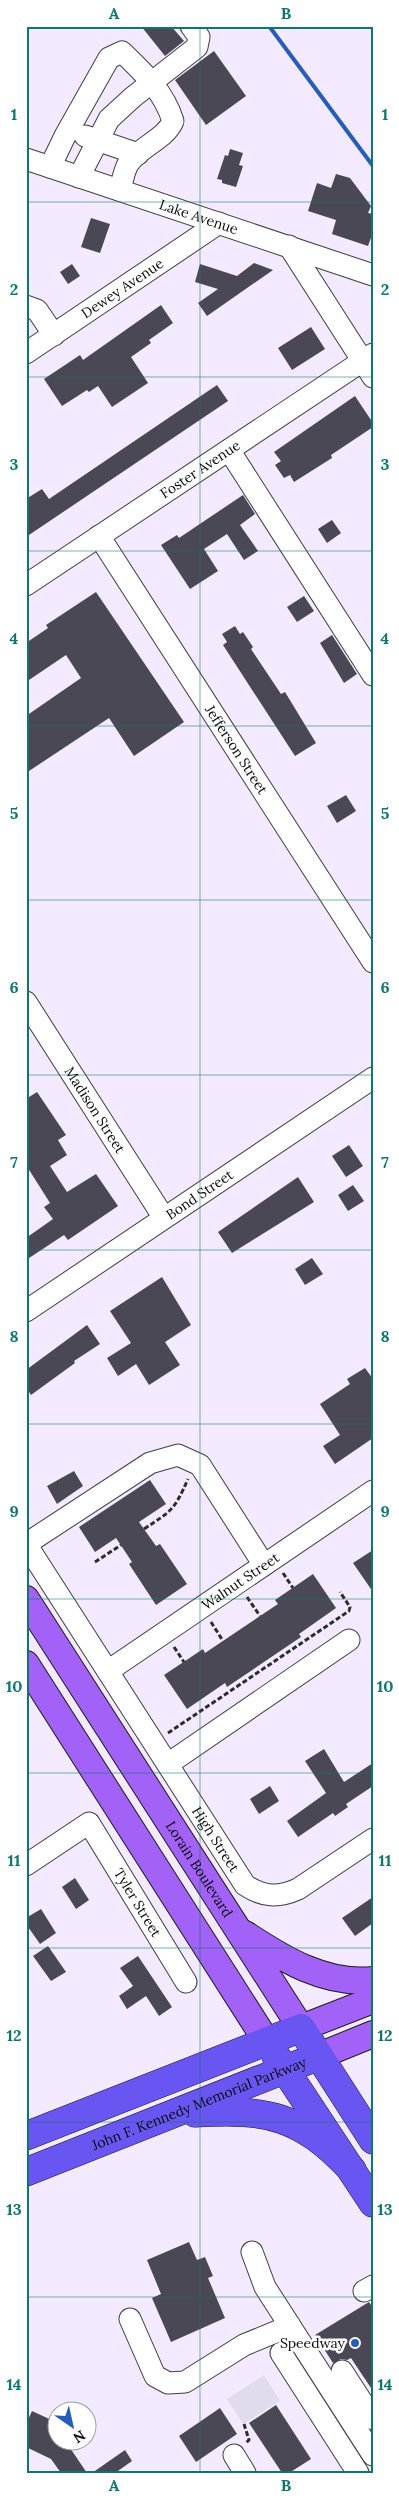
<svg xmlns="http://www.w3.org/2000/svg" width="399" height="2499" font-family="Lora,serif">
  <rect width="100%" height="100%" fill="#f4eaff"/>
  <path fill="#e2dbed" d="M264 2375 280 2401 243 2424 227 2399Z"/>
  <path fill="#494854" d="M141 26H171L184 41 165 56Z
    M214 51 246 96 206 125 175 80Z
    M230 149 243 153 239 165 243 166 236 187 222 183V180L217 179 225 155 228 156Z
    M336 174 350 178 371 206 368 213 373 214V232L368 246 332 234 336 220 308 211 317 183 331 188Z
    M91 218 110 224 100 253 81 247Z
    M254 263 273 270 207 316 198 303 218 289 195 282 200 264 237 276Z
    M72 264 80 276 68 284 60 272Z
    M161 305 173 323 149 340 151 343 131 357 148 383 112 407 98 386 89 392 87 390 62 406 44 379 80 355 83 360Z
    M311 327 325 349 292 370 278 348Z
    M217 385 228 401 26 537V499L42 489 49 499Z
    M355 396 373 423V427L331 455 332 458 294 482 290 475 284 478 275 465 281 461 274 452Z
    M243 495 255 514 240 525 258 551 244 560 227 534 204 549 218 571 190 589 161 545 177 535 179 538Z
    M332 520 341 533 327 543 318 529Z
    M96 592 184 722 134 756 109 718 26 773V716L81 678 66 655 26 682V643L48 628 46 625Z
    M304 596 314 611 297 622 287 607Z
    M235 626 240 634 243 632 253 647 251 649 281 694 285 692 316 743 295 756 223 645 227 642 222 634Z
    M332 635 357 674 344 683 320 643Z
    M346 795 356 811 337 823 327 806Z
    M37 1092 66 1135 58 1140 67 1155 50 1166 67 1192 96 1174 118 1206 68 1240 64 1235 26 1260V1238L53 1219 44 1207 50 1203 26 1165V1099Z
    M349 1145 363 1166 346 1177 332 1156Z
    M298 1177 314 1202 232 1253 218 1232Z
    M353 1185 364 1201 348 1211 338 1195Z
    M312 1258 323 1274 305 1285 295 1269Z
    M162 1277 191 1325 165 1342 180 1365 149 1385 136 1364 118 1376 107 1358 131 1343 110 1311Z
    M87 1325 100 1344 74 1361 75 1363 31 1395 26 1387V1370Z
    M365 1368 373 1379V1438L335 1464 323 1446 340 1435 320 1404 350 1384 347 1379Z
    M74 1471 83 1486 57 1504 47 1486Z
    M150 1480 166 1504 139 1522 156 1546 160 1544 187 1584 156 1605 129 1564 132 1562 116 1538 95 1552 79 1527Z
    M373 1550V1592L353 1563Z
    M313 1574 336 1608 299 1634 301 1637 227 1687 225 1683 187 1709 164 1675 203 1649 205 1653 278 1604 275 1600Z
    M324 1749 344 1782 373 1763V1786L346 1804 348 1807 335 1816 333 1813 298 1837 287 1821 326 1793 305 1761Z
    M270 1786 279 1801 259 1814 250 1799Z
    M75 1878 89 1900 76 1909 62 1887Z
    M373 1897V1923L355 1936 342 1918Z
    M41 1909 56 1933 40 1944 26 1924V1918Z
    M48 1946 66 1972 51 1981 33 1956Z
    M138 1956 172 2007 159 2016 146 1996 127 2009 119 1996 133 1986 120 1968Z
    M189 2242 197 2260 205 2257 213 2276 208 2278 225 2318 171 2342 152 2298 161 2294 147 2260Z
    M369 2302 373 2308V2391L351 2358 347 2360 341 2359 333 2363 315 2335Z
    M276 2405 311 2459 289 2473H282L249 2423Z
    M220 2408 237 2434 196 2462 179 2436Z
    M32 2411 58 2423V2442H66L87 2473H61L51 2459 26 2447V2424Z
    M125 2450 132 2461 115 2473H92Z"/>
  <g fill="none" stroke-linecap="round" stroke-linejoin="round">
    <defs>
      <g id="minor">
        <path d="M85 136 138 154"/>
        <path id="s1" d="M26 159 373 275"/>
        <path d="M50 167 65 136 109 58 122 52C144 73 164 92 173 121 165 140 140 146 128 164 124 171 122 182 120 190"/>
        <path d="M79 177 109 119 133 97 197 47 199 37 191 26"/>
        <path d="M289 246 373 377"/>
        <path d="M26 306 37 310 54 335"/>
        <path id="s2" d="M26 353 219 223"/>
        <path d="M229 450 373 675"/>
        <path id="s3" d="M99 536 373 962"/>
        <path id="s4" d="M26 585 373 354"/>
        <path id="s5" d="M26 1002 164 1218"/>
        <path id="s6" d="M26 1311 373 1078"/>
        <path id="s7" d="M26 1544 245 1885C263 1897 278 1898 298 1889L373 1839"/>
        <path d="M26 1544 150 1463 178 1455 200 1465 264 1565"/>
        <path id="s8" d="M108 1671 373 1491"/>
        <path d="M168 1764 349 1640"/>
        <path id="s9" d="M26 1865 89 1823 186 1982"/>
        <path d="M252 2252 265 2287 373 2455"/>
        <path d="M364 2291 373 2286"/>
        <path d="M130 2319 155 2376 168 2383 185 2382 244 2345 290 2326"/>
        <path d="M281 2353 358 2473"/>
        <path d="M342 2371 373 2419"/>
        <path d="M234 2455 245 2473"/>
      </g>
      <g id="major">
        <path id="s10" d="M26 1599 301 2028 373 2000"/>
        <path d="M26 1664 267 2042"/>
        <path d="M245 1934C283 1959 325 1985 373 1980"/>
        <path d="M319 2056 373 2034"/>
      </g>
      <g id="highway">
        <path d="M276 2056 373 2203"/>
        <path d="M195 2113C268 2109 300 2115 352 2170"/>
        <path d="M26 2136 301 2028 373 2140"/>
        <path id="s11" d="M26 2172 319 2056"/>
      </g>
    </defs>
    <use href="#minor" stroke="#3e3e3e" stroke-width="23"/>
    <use href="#major" stroke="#1c1c1c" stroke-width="28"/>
    <use href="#highway" stroke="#1c1c1c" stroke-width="29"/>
    <path stroke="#2d2d2d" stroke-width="3" stroke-dasharray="5 2.5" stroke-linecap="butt" d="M144 1529C173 1510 174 1510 188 1479
      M95 1562 121 1545
      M283 1573 293 1588
      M247 1597 260 1616
      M211 1622 223 1641
      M174 1647 184 1662
      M168 1733 349 1611 350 1607 340 1592
      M244 2424 249 2440 246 2443"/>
    <use href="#minor" stroke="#fff" stroke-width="21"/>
    <use href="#major" stroke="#a262f7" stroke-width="26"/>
    <use href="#highway" stroke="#6955f2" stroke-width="28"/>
    <path stroke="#265db9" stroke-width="4" d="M269 26 373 166"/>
  </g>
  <path fill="none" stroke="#0f766e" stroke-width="1" stroke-opacity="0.55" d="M200 26V2473M26 202H373M26 377H373M26 551H373M26 726H373M26 900H373M26 1075H373M26 1250H373M26 1424H373M26 1599H373M26 1773H373M26 1948H373M26 2122H373M26 2297H373"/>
  <circle fill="#265db9" stroke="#fff" stroke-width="2" cx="355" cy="2343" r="5"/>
  <g text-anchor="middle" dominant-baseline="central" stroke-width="5" stroke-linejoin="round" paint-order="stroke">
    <g font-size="14" fill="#0b0b0b" stroke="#fff">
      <text stroke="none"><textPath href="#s1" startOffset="182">Lake Avenue</textPath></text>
      <text stroke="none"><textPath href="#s2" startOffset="116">Dewey Avenue</textPath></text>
      <text stroke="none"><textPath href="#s4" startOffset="209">Foster Avenue</textPath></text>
      <text stroke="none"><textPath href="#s3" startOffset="254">Jefferson Street</textPath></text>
      <text stroke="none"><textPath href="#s5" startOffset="128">Madison Street</textPath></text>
      <text stroke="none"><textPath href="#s6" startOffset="209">Bond Street</textPath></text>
      <text stroke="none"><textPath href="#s8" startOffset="160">Walnut Street</textPath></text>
      <text stroke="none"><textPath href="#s7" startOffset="351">High Street</textPath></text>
      <text stroke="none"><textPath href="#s10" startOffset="321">Lorain Boulevard</textPath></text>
      <text stroke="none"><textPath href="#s9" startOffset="169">Tyler Street</textPath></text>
      <text stroke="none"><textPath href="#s11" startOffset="186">John F. Kennedy Memorial Parkway</textPath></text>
    </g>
    <g font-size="14" fill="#0b0b0b" stroke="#fff" text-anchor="end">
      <text x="345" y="2343">Speedway</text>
    </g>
  </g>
  <rect width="399" height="2499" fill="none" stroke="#ffffff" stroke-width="55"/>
  <g transform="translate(72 2426) rotate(146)"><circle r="24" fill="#ffffff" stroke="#9d9d9d"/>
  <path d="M0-4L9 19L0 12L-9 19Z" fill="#265db9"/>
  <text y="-8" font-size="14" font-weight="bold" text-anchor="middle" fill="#0b0b0b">N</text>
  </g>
  <rect x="28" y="28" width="344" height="2444" fill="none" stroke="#0f766e" stroke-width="2"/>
  <g font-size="16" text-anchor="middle" font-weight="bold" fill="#0f766e">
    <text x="114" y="19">A</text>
    <text x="286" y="19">B</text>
    <text x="14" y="120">1</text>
    <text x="385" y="120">1</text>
    <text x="14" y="295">2</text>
    <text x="385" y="295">2</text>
    <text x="14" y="470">3</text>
    <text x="385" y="470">3</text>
    <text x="14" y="644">4</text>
    <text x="385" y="644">4</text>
    <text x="14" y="819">5</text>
    <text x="385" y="819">5</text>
    <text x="14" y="993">6</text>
    <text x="385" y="993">6</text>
    <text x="14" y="1168">7</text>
    <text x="385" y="1168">7</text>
    <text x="14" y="1342">8</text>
    <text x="385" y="1342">8</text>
    <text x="14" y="1517">9</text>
    <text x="385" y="1517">9</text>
    <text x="14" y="1692">10</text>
    <text x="385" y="1692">10</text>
    <text x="14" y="1866">11</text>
    <text x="385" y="1866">11</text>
    <text x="14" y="2041">12</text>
    <text x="385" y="2041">12</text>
    <text x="14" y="2215">13</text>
    <text x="385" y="2215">13</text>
    <text x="14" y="2390">14</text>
    <text x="385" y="2390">14</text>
    <text x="114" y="2491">A</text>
    <text x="286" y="2491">B</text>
  </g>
</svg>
